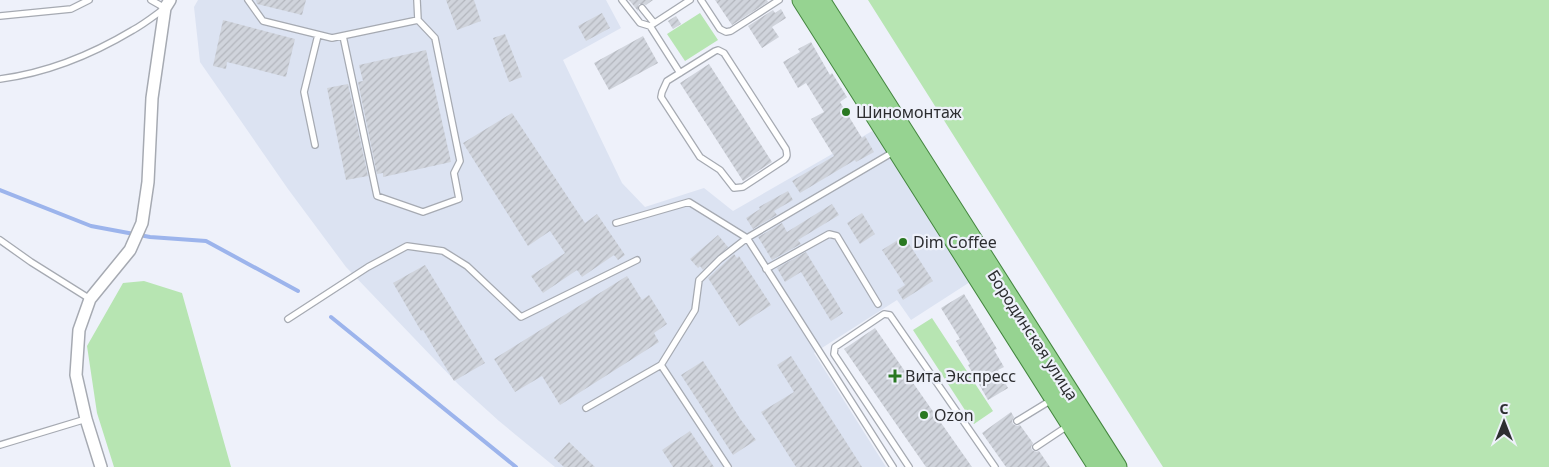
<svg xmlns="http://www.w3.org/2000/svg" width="1549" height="467" font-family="'Noto Sans',sans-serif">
  <defs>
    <pattern id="building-hatch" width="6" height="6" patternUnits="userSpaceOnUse" patternTransform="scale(1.25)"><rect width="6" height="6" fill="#d0d4dc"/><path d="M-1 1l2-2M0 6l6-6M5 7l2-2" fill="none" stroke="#b3b6bd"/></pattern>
  </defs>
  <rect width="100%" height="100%" fill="#eef1fa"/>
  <path fill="#dce3f2" d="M198 0H606L621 28 563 60 622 183 645 207 704 188 733 211 874 130 970 282 911 320 897 300 814 353 886 467H555L499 421 458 384 346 267 288 189 200 62 194 7Z"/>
  <path fill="#b7e5b2" d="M868 0H1549V467H1163Z
    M700 13 718 40 685 61 667 34Z
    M144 281 182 293 231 467H114L97 413 87 346 123 283Z
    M932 318 993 411 974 424 913 330Z"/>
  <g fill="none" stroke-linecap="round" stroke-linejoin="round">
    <path stroke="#9cb4ec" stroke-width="4" d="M0 190 91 226 150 237 206 241 298 291
      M331 317 516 467"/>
  </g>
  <path fill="url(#building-hatch)" d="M256 0H306L302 15 257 4Z
    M446 0H474L481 21 457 30Z
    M629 0H653L646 5 643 4H639L638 7V11Z
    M715 0H767L768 2 732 25Z
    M781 9 786 18 772 27 779 37 762 48 748 26 773 10 775 13Z
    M602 13 610 28 586 41 578 26Z
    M676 16 681 24 673 29 668 21Z
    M223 20 295 39 286 77 227 62 226 69 213 66Z
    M505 34 522 77 509 82 493 38Z
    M643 36 658 63 609 90 594 63Z
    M811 42 830 75 832 73 847 97 840 102 862 138 865 136 874 152 856 162 855 160 800 193 792 181 834 156 811 119 824 112 806 83 798 88 783 62 800 52 798 49Z
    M426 50 451 162 383 177V173L377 174 358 82 363 81 359 65Z
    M709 64 772 162 743 181 680 83Z
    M348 84 368 176 346 180 327 88Z
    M512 113 585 223 597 214 625 255 618 260 614 255 582 277 577 270 543 293 531 276 565 253 550 231 528 246 463 143Z
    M788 191 793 200 774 211 777 215 753 229 746 218 760 209 759 207Z
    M832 204 839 215 798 240 801 244 772 260 758 237 782 223 787 232Z
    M862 213 875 234 860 244 847 223Z
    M718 235 728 247 703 270 700 266 698 268 690 259Z
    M904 236 933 281 903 300 897 290 905 285 882 250Z
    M806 252 843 313 831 321 801 272 785 282 777 268Z
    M734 254 737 258 739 256 771 305 739 326 708 278Z
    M425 265 485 363 454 381 423 330 421 331 393 283Z
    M627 276 642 300 649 295 667 324 654 333 659 342 560 405 542 376 515 392 494 359Z
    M964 294 997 349 994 350 1004 367 998 370 1008 388 988 400 968 365 970 364 956 341 960 339 941 308Z
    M875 328 904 370 972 467H926L844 349Z
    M791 356 862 467H796L761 412 794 392 777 365Z
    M703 361 741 420 756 440 733 455 681 375Z
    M1011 412 1014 417 1012 421 1013 424 1017 426 1020 425 1033 443 1031 447 1032 450 1036 452 1039 451 1050 467H1006L982 433Z
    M690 431 714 467H673L662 450Z
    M569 442 595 467H564L554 458Z"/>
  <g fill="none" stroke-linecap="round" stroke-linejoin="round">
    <defs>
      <path id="lane" d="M248 0 263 21 332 38 418 20 417 0
        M622 0 640 23 650 26 680 73
        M701 0 720 29 726 32 731 31 779 0
        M642 8 654 23
        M0 16 71 9 89 0
        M650 26 690 0
        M343 36 377 196 423 212 459 199 454 173 460 161 435 38 418 20
        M718 50 724 53 786 149C787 154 788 157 784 160L743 187 734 188 720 170 700 157 661 97 662 92 667 81 715 51Z
        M0 79C46 73 93 54 133 30 144 24 154 16 165 8L151 0
        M315 145 304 92 318 35
        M0 240 31 262 90 299
        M766 269 829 234 837 236 878 304
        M288 319 368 267 407 246 443 251 467 266 521 317 637 260
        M661 365 728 467
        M586 408 661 365 695 310 699 280 720 259 747 238 689 202 616 223
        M1017 421 1053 399
        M0 445 86 419
        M1036 447 1069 425
        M893 467 747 238 895 151
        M909 467 834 354 835 347 884 314 890 315 995 467"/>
      <path id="street" d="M101 467 86 419 76 375 79 330 90 299 130 250 142 223 148 182 152 98 165 8 170 0"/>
      <path id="primary" d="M802 0 1098 467
        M820 0 1117 467"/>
    </defs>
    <use href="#lane" stroke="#a6aab2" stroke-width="8"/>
    <use href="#street" stroke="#a6aab2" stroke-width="14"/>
    <use href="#primary" stroke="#44863f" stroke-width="21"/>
    <use href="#lane" stroke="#fff" stroke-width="5.5"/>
    <use href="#street" stroke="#fff" stroke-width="11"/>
    <use href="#primary" stroke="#96d391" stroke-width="19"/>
  </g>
  <g fill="#297821" stroke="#eef1fa" stroke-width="2">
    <circle cx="846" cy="112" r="5"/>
    <circle cx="903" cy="242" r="5"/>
    <path d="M892.5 368.5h5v5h5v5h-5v5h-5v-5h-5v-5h5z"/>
    <circle cx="924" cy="415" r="5"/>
  </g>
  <g text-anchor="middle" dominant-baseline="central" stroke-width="4.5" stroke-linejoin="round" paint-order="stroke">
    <g font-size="16" fill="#2d2e31" stroke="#eef1fa" text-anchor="start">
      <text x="856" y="112">Шиномонтаж</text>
      <text x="913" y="242">Dim Coffee</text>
      <text x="905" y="376">Вита Экспресс</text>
      <text x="934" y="415">Ozon</text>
    </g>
    <g font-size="16" fill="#2d2e31" stroke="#eef1fa">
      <text transform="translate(1033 335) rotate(57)">Бородинская улица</text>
    </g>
  </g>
  <g transform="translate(1504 422)" stroke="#eef1fa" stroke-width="4" paint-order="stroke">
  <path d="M0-4L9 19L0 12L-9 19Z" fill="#2d2e31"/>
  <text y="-8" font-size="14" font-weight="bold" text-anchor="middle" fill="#2d2e31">С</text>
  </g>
</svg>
